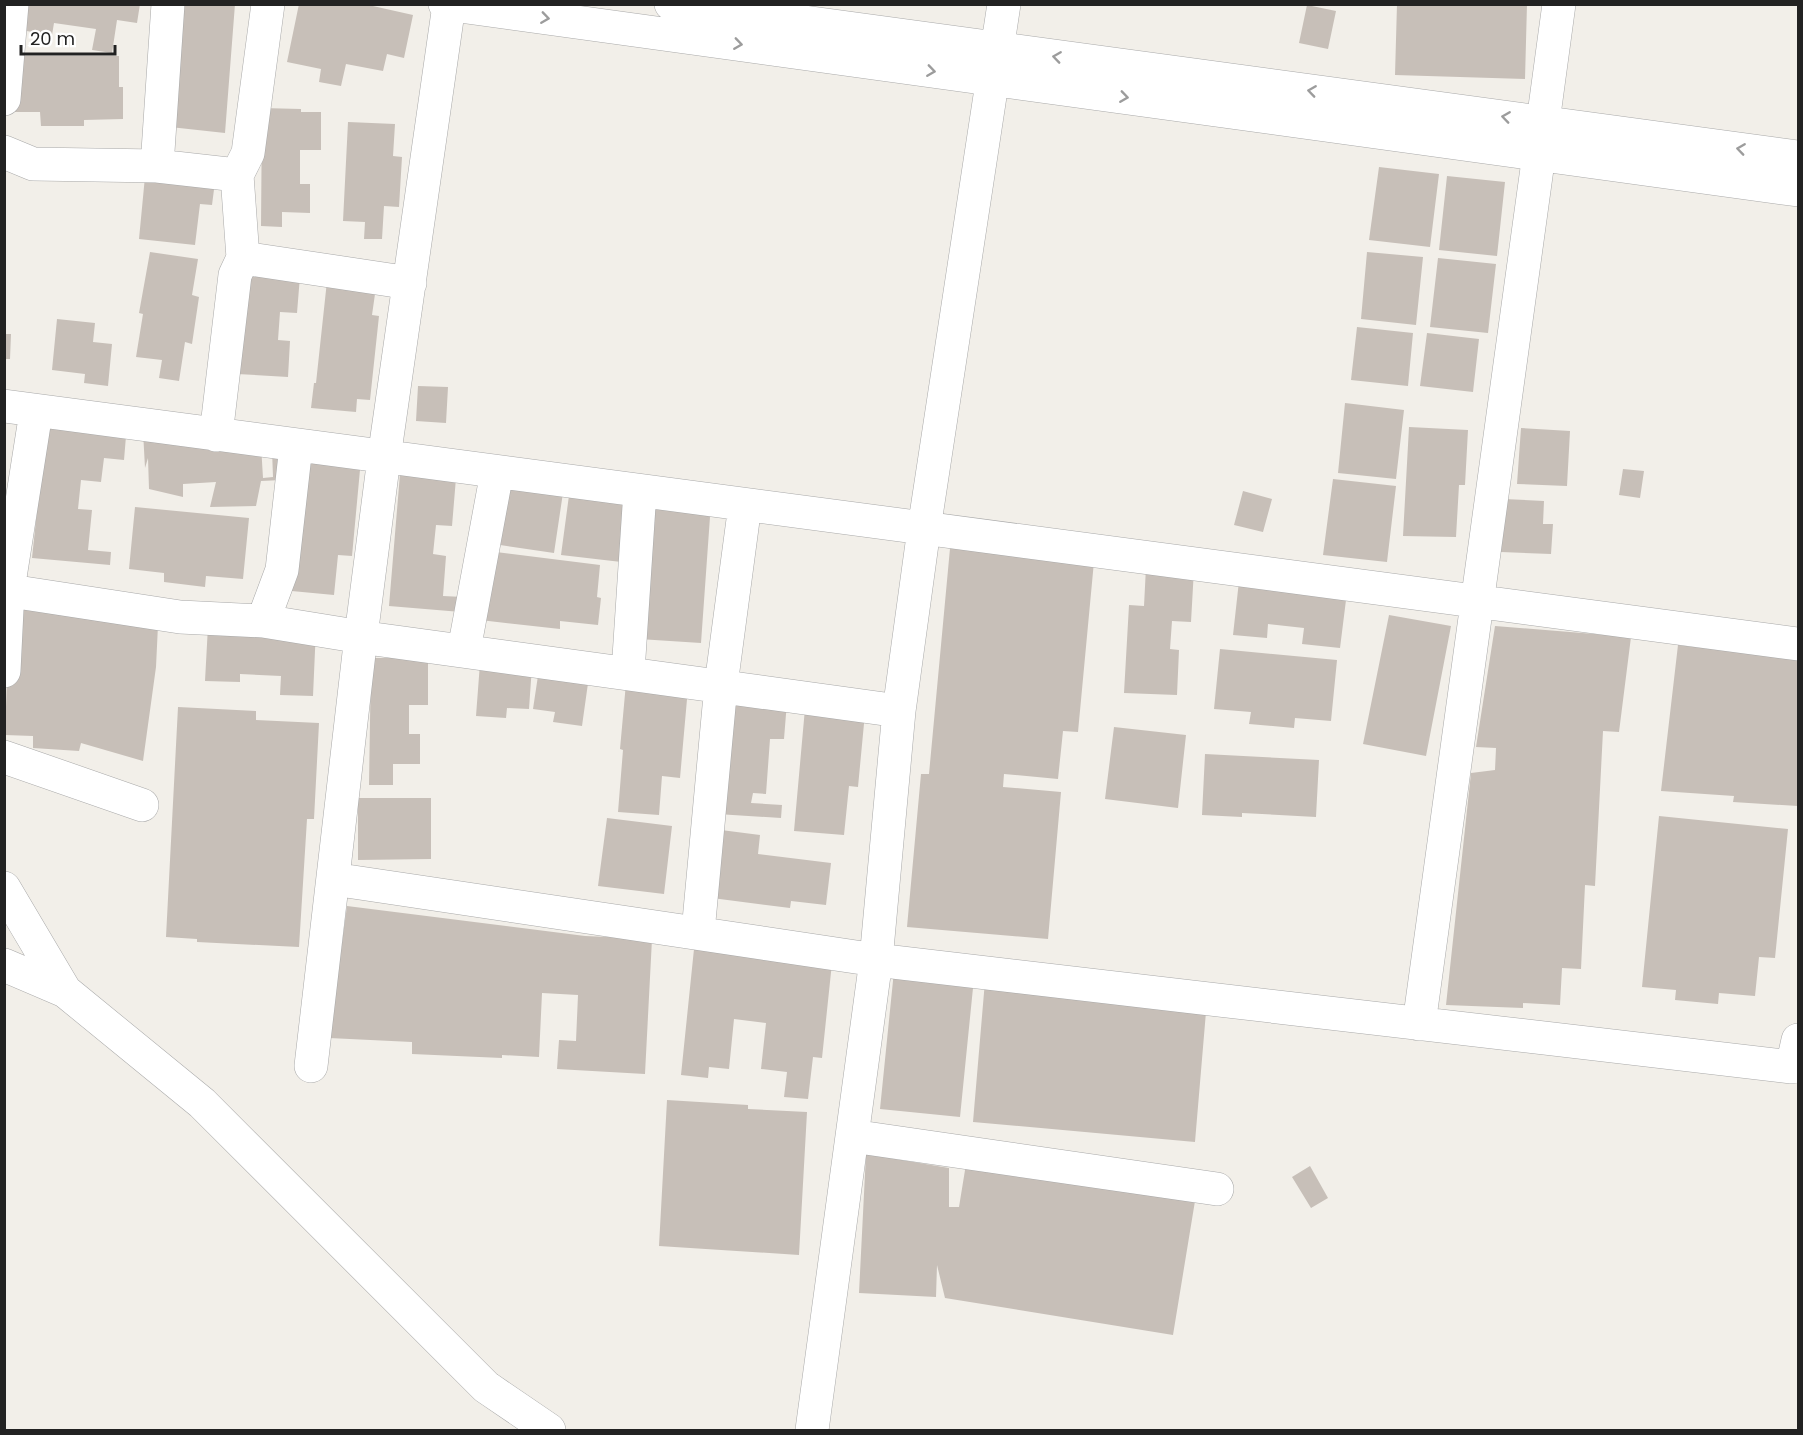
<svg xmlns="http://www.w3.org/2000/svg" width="1803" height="1435" font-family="Poppins,sans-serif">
  <rect width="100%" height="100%" fill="#f2efe9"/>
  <path fill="#c7bfb8" d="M24 4H140L137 23 117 20 112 53 92 50 96 29 54 23 52 35 20 30Z
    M173 4H235L225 133 170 127Z
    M299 4H364L413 15 404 58 387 54 383 71 346 64 341 86 319 82 321 69 287 62Z
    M1397 4H1527L1525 79 1395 75Z
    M1307 5 1336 11 1328 49 1299 43Z
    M11 56H119V87H123V119L84 120V126H41L40 112H11Z
    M262 108 301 109V112H321V150H300V184H310V213L282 212V227L261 226Z
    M348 122 395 124 393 156 402 157 399 207 384 206 382 239H364L365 222 343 221Z
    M146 166 216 174 212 205 200 204 195 245 139 239Z
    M1379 167 1439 174 1430 247 1369 240Z
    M1447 176 1505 182 1497 256 1439 250Z
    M150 252 198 259 192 295 199 297 192 344 185 342 179 381 159 378 162 360 136 357 143 314 139 313Z
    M1367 252 1423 257 1416 325 1361 319Z
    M1438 258 1496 264 1488 333 1430 327Z
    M246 263 300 276 297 313 280 312 278 340 290 341 288 377 237 374Z
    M327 281 376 287 372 315 379 316 370 400 357 399 356 412 311 408 314 383H316Z
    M57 319 95 323 93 342 112 344 108 386 84 383 85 374 52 370Z
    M1357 327 1413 333 1408 386 1351 380Z
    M1427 333 1479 339 1473 392 1420 386Z
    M4 334H11L10 359H4Z
    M418 386 448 387 446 423 416 421Z
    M1345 403 1404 410 1396 479 1338 473Z
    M47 416 127 424 124 460 104 458 101 482 81 480 78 509 92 510 88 550 111 552 110 565 32 558Z
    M1409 427 1468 430 1465 485H1459L1456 537 1403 536Z
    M1521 428 1570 431 1567 486 1517 484Z
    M143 431 261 445 263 478 273 477 272 450 280 452 282 480 261 481 256 506 210 507 216 482 183 484V497L149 489 148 458 145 468Z
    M295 453 361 459 352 556 338 555 334 595 281 590Z
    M1623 469 1644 471 1640 498 1619 495Z
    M400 474 456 478 452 526 436 525 433 554 446 556 443 596 463 597 461 612 389 606Z
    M497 476 564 486 554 553 487 543Z
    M1333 479 1396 486 1387 562 1323 555Z
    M570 488 638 496 630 563 561 555Z
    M1243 491 1272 499 1263 532 1234 525Z
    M643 498 711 503 701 643 639 639Z
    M1504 499 1544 501 1543 524H1553L1551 554 1501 552Z
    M135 507 249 518 243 579 206 576 205 587 164 582V573L129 569Z
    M952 527 1096 540 1078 732 1063 731 1058 779 1004 774 1003 787 1061 792 1048 939 907 927 921 774H929Z
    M488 551 600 565 597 597 601 598 598 625 560 621V629L480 620Z
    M1146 567 1194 569 1191 622 1172 621 1170 649 1179 650 1177 695 1124 693 1129 605 1144 606Z
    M1239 581 1347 592 1340 648 1302 644 1304 628 1268 624 1267 638 1233 635Z
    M10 592 158 625 156 667 143 761 81 743 79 751 33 748V736L5 735Z
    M1389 615 1451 626 1426 756 1363 744Z
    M208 626 316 628 313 696 280 695 281 676 240 674V682L205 681Z
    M1495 626 1631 637 1619 732 1603 731 1595 886 1585 885 1581 969 1562 968 1560 1005 1523 1003V1008L1446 1005 1471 773 1495 770 1496 748 1476 747Z
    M1678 645 1798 659V806L1733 802 1734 796 1661 791Z
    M1220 649 1337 660 1331 721 1295 718 1294 728 1249 724 1251 712 1214 709Z
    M371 658H428V705H409V734H420V764H393V785H369Z
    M480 663 532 666 529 709 507 708 506 718 476 716Z
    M539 669 589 676 582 726 553 722 555 712 533 709Z
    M626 683 688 688 680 778 662 776 659 815 618 812 623 750 620 749Z
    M727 684 788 689 784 739H770L766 794 753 793 751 803 782 805 781 818 717 814Z
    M807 686 867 692 858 787 849 786 844 835 794 831Z
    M178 707 256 711V720L319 723 314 819H307L299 947 197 942V939L166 937Z
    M1114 727 1186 735 1178 808 1105 799Z
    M1205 754 1319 760 1316 817 1242 813V817L1202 815Z
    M358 798H431V859L358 860Z
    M1659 816 1788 829 1775 958 1759 957 1755 996 1719 993 1718 1004 1675 1000 1676 990 1642 987Z
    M607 818 672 826 664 894 598 886Z
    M721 830 760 835 758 854 831 863 826 905 791 901 790 908 712 898Z
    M347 906 585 936 652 939 645 1074 557 1069 559 1040 576 1041 578 995 542 993 539 1057 502 1055V1058L412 1054V1042L329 1038Z
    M694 949 832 963 822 1058 813 1057 808 1099 784 1097 787 1072 761 1069 766 1023 734 1019 729 1069 709 1067 708 1078 681 1075Z
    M894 971 974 978 960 1117 880 1109Z
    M985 981 1207 1000 1195 1142 973 1122Z
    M667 1100 748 1105V1109L807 1112 799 1255 659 1246Z
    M866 1154 949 1168V1207H959L966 1164 1195 1201 1173 1335 945 1298 937 1265 936 1297 859 1293Z
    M1310 1166 1328 1198 1311 1208 1292 1177Z"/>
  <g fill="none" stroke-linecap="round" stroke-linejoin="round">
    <defs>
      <path id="minor" d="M445 4 1798 190
        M671 4 1798 157
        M4 99 12 4
        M1543 122 1559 4
        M4 152 33 164 157 166 237 175
        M157 166 168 4
        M243 258 410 283
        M4 406 1798 644
        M216 435 235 275 243 258 237 175 248 153 268 4
        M4 590 180 617 263 621 374 639 899 711
        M263 621 282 570 296 446
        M464 650 497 472
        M4 671 8 590 36 412
        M628 672 640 491
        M4 757 142 805
        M333 879 876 960 1792 1067 1798 1040
        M4 888 65 991
        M698 932 721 685 745 505
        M4 965 65 991 202 1103 486 1387 549 1430
        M1419 1024 1539 154
        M311 1066 361 636 384 458 449 5
        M852 1136 1217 1189
        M812 1430 876 960 899 711 924 529 1004 4"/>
    </defs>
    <use href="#minor" stroke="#a9a9a9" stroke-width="34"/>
    <use href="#minor" stroke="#fff" stroke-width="33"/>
  </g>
  <defs><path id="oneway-chevron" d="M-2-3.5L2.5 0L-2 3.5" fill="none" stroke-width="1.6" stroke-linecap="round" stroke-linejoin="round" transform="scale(1.5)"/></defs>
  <g stroke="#9c9c9c">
    <use href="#oneway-chevron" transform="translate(545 18) rotate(8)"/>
    <use href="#oneway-chevron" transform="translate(738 44) rotate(8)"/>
    <use href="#oneway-chevron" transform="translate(1057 57) rotate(-172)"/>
    <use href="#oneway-chevron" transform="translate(931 71) rotate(8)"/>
    <use href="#oneway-chevron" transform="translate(1312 91) rotate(-172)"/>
    <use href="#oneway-chevron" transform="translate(1124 97) rotate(8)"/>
    <use href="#oneway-chevron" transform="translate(1506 117) rotate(-172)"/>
    <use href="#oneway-chevron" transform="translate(1741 149) rotate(-172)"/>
  </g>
  <rect width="1803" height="1435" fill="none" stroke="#222222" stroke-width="12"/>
  <path d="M21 45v9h94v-9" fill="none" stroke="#222222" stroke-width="3"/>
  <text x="30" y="45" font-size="18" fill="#222222" stroke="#ffffff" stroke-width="4.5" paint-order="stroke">20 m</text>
</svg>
